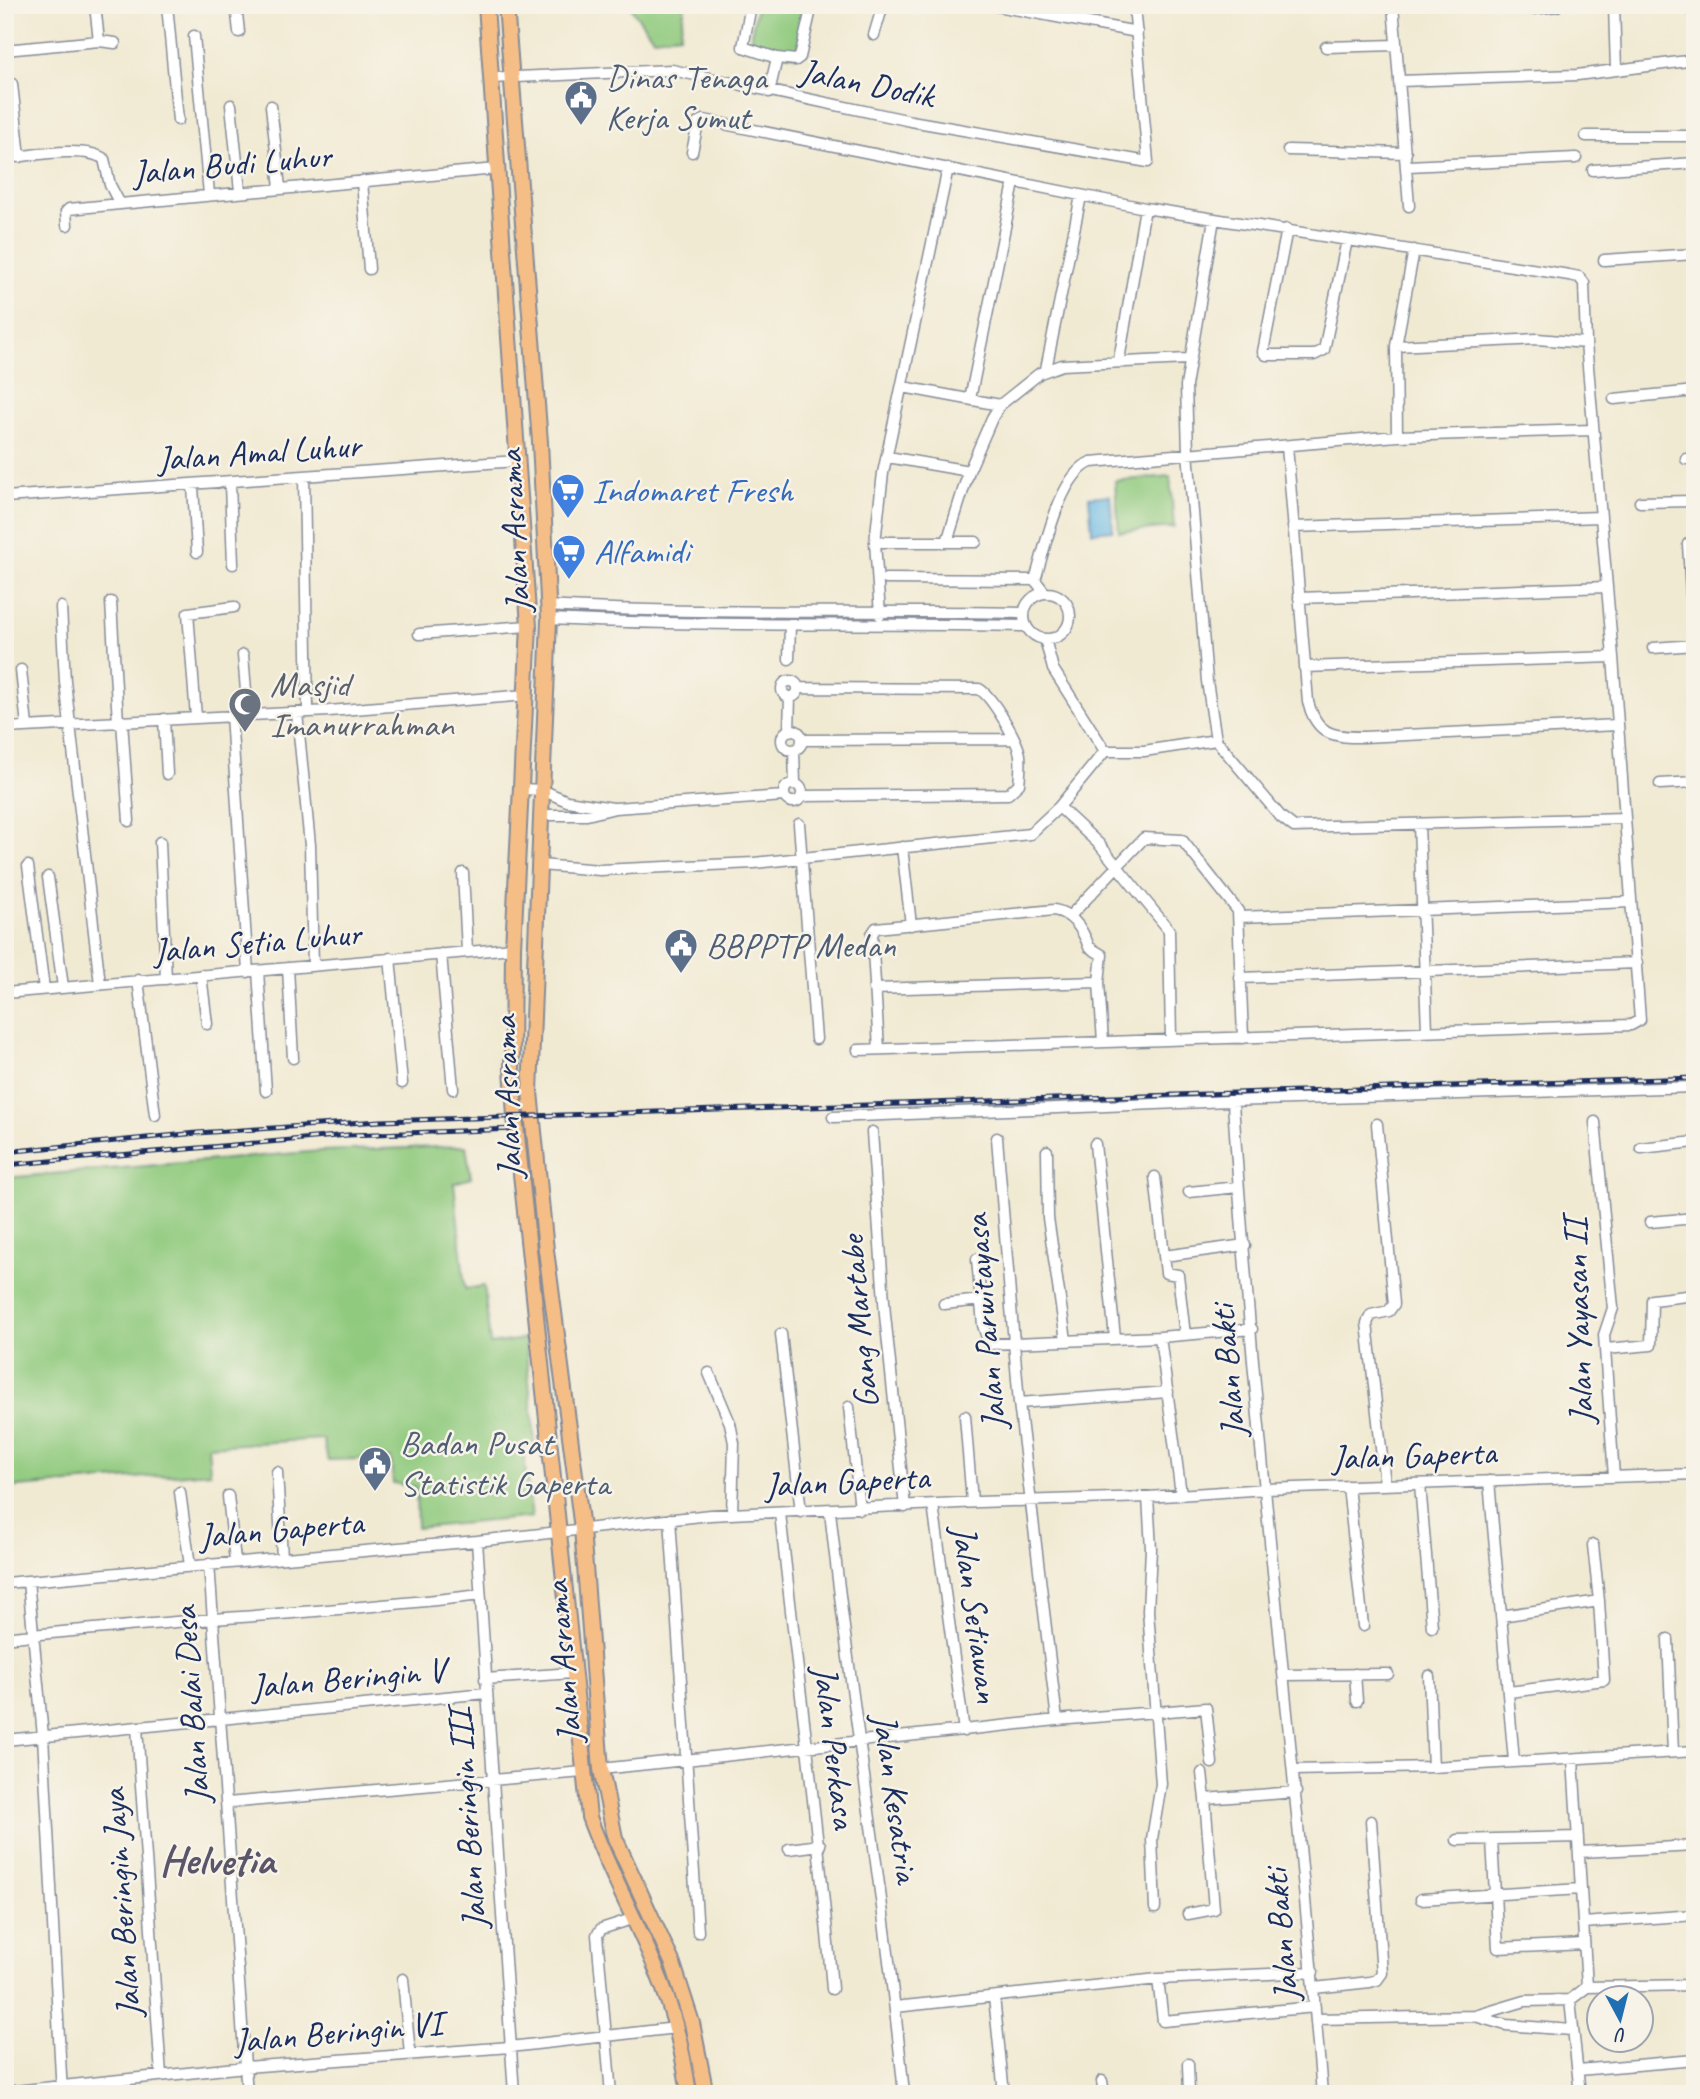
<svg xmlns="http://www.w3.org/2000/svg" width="1700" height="2099" font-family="Caveat,sans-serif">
  <rect width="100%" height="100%" fill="#f7f3e8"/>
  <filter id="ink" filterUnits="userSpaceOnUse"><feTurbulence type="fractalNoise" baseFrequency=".0143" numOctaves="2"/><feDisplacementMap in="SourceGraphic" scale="14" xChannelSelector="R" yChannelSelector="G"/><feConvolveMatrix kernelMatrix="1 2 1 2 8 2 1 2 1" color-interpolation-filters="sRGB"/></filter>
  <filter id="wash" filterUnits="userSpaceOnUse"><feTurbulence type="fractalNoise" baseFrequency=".00686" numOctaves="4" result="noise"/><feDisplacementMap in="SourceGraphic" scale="28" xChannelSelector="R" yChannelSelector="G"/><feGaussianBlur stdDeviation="1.57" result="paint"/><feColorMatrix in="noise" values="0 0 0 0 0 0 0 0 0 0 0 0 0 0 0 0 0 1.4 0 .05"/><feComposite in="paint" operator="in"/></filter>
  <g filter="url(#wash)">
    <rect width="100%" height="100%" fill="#f1ead3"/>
    <path fill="#90ca7e" stroke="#567c6e" stroke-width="2" d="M629 5H685L680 35 653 38Z
      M757 5H808L797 56 749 46Z
      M1170 476 1174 527 1119 532 1115 481Z
      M466 1146 471 1178 454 1183 465 1289 484 1286 490 1344 525 1339 535 1444 522 1446 532 1517 417 1528 416 1487 393 1483 391 1458 328 1460 323 1439 208 1446 210 1472 5 1488V1178L321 1151Z"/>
    <path fill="#69b9e4" stroke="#4274a1" stroke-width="2" d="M1110 495 1113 530 1092 532 1089 497Z"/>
  </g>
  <g filter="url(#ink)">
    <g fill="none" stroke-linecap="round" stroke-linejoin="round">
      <defs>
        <path id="minor" d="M95 5 99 41
          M167 5 178 120
          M236 5 239 32
          M751 5 743 47 777 58
          M992 5 1137 32
          M1393 5 1409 206
          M1519 5 1532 9 1557 6
          M1614 5 1616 70
          M1684 7 1695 12
          M874 35 883 5
          M194 36 209 194
          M1326 47 1396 45
          M5 50 99 41 115 43
          M492 78 672 70 911 121 1148 162 1134 5
          M1399 81 1577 75 1695 60
          M12 84 20 157
          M769 92 777 58 796 60 800 57 812 5
          M231 105 240 191
          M271 106 280 188
          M1586 136H1695
          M1288 150 1406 153
          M692 152 698 123 704 120 1145 208 1569 275 1579 277 1584 283 1586 343 1613 657 1640 1020 1631 1025 858 1050
          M5 158C29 156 85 145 104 159L110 185 120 204 496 169
          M1408 166 1576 158
          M1593 170 1695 163
          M362 181 369 269
          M1214 219 1186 386 1188 452 1207 681 1216 740
          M67 225 66 212 69 209 120 204
          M1287 229 1263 352 1266 355H1314L1324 350 1347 240
          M1604 260 1695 254
          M1396 346 1537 339 1586 343
          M1119 360 1145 208
          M1046 369 1081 196
          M903 387 1000 405
          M970 399 1014 183
          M1614 399 1695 391
          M1397 436 1396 346 1414 250
          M1287 446 1308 702C1317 735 1333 737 1363 737L1618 725
          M888 457 969 471
          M1686 459 1695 458
          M304 477 308 711
          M230 483 233 564
          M193 486 197 552
          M5 497 517 461
          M1640 502 1695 501
          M1293 527 1601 517
          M875 542H976
          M947 542 969 471 992 418 1000 405 1040 373 1062 365 1188 359
          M1688 544 1694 645
          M886 579 1035 580
          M1024 616a23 23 0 1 1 46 0a23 23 0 1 1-46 0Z
          M1045 593 1035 580C1045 549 1059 475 1091 462L1397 436 1593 430
          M1299 598 1607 587
          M111 602 118 722
          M548 606C707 615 865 610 1024 613
          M61 607 65 681 100 984
          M880 615 875 542 883 473 948 168
          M549 619C708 627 867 623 1026 626
          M419 634 529 626
          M1045 639 1053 669 1105 751H1144L1216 740 1281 817 1294 827 1625 818
          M1653 648 1695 645
          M243 655 248 714
          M789 659 790 624
          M1304 667 1613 657
          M21 670 27 726
          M782 689a8 8 0 1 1 16 0a8 8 0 1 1-16 0Z
          M799 688 979 689C992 696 1018 741 1020 755 1021 764 1020 775 1019 784L1008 794 802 796
          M297 713 310 845 313 965
          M231 715 248 972
          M196 717 188 613 234 607
          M164 719 167 774
          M122 721 129 821
          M5 728 329 711 526 695
          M782 740a10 10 0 1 1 20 0a10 10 0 1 1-20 0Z
          M789 731 790 697
          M802 740 1014 739
          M794 750 795 784
          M784 793a9 9 0 1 1 18 0a9 9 0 1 1-18 0Z
          M1660 784 1695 782
          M522 789 542 790 567 801 613 808
          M1059 807 1099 844 1169 930 1171 1039
          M542 815H587L615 808 784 796
          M799 824 816 1039
          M1419 825 1427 1030
          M160 842 166 979
          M902 847 911 925
          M540 865 600 870 754 863 1030 834 1059 807 1105 751
          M28 866 44 989
          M463 873 467 951
          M48 877 63 987
          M1070 916 1144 838 1182 840 1238 911 1243 1038
          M1239 917 1631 902
          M441 954 453 1089
          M390 958 402 1083
          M288 968 293 1058
          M258 971 266 1091
          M201 975 207 1024
          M1240 978 1637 963
          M138 980 155 1115
          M874 989 1099 982
          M5 993 513 948
          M879 1049 872 934 876 928 1054 910C1072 913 1083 930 1089 947L1102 955 1099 982 1103 1042
          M1233 1103C1254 1434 1296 1763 1322 2094
          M833 1117 1229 1101 1695 1087
          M1595 1122 1613 1308 1604 1335 1614 1477
          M1377 1124 1394 1304 1389 1311 1371 1315 1367 1323 1385 1484
          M872 1132 885 1315 905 1507
          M997 1138 1019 1403 1057 1720
          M1095 1144 1115 1338
          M1641 1148 1695 1142
          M1047 1151 1048 1218 1066 1340
          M1155 1177 1166 1273 1178 1275 1185 1335
          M1189 1192 1238 1187
          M1650 1222 1695 1218
          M1164 1256 1245 1245
          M977 1259 983 1325 989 1344 1160 1337 1252 1329
          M944 1304 981 1300
          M781 1334 801 1512
          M1160 1337 1181 1494
          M1606 1349 1651 1345 1652 1300 1695 1295
          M709 1373 730 1423 734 1443 732 1514
          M1019 1403 1168 1392
          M849 1407 860 1509
          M965 1416 972 1502
          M277 1472 282 1557
          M1489 1481 1514 1761
          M1420 1484 1432 1627
          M1348 1486 1363 1626
          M180 1492 190 1566
          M228 1496 235 1561
          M1148 1497 1151 1549 1148 1611 1161 1784 1152 1839 1155 1908
          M933 1505 964 1731
          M830 1511C851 1706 885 1899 904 2094
          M780 1513C797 1672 819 1830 832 1989
          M670 1519 698 1932
          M477 1541 514 2094
          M1593 1545 1599 1601
          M209 1564 247 2094
          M28 1581 43 1736 62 2094
          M5 1583 477 1541 710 1515 979 1502 1148 1497 1266 1489 1695 1474
          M1501 1616 1599 1601 1604 1680 1509 1692
          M5 1638C163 1620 322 1614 480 1595
          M1668 1639 1673 1752
          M1355 1674 1357 1701
          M1284 1675 1388 1674
          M1429 1676 1433 1767
          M485 1679 573 1673
          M137 1727 161 2075
          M5 1740 486 1693
          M1573 1759 1587 1987
          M601 1769 1057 1720 1206 1708 1212 1763
          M1293 1770 1433 1767 1695 1751
          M1202 1773 1205 1799
          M227 1803 583 1772
          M1457 1840 1578 1837
          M1492 1840 1498 1948 1584 1944
          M789 1849 820 1845
          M1580 1852 1695 1846
          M1421 1899 1581 1889
          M1188 1914 1214 1909 1205 1799 1296 1792
          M1583 1923 1695 1915
          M403 1979 410 2054
          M1158 1979 1163 2021 1315 2007
          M1587 1987 1695 1985
          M1314 1988 1370 1982 1377 1980 1382 1973 1371 1821
          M994 1997 1004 2094
          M1570 2000 1580 2094
          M1570 2000 1587 1987
          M895 2007 1158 1979 1313 1972
          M1475 2016 1506 2025 1572 2030
          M1316 2019 1475 2016 1525 2001 1570 2000
          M1188 2064 1189 2094
          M1578 2070 1695 2060
          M1102 2081 1104 2094
          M5 2092 245 2067 510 2047 676 2028
          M611 2094 597 1935 601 1929 632 1919"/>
        <path id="highway" d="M486 5 529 626 513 948 512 1068 515 1117 589 1817C608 1870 635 1917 656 1969 673 2009 683 2051 689 2094
          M506 5 540 442 549 619 530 1092 546 1250 582 1529 601 1769 615 1838 673 1964 692 2023 706 2094"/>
      </defs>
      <use href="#minor" stroke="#868c98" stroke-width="13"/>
      <use href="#highway" stroke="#868c98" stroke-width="18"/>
      <use href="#minor" stroke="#fff" stroke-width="10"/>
      <use href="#highway" stroke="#f6be87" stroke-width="14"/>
      <defs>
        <path id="rail" d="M5 1152 197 1133 380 1121 1695 1078
          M5 1165 348 1135 516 1129"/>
      </defs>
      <use href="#rail" stroke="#1b2f5e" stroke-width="5"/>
      <use href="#rail" stroke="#f7f3e8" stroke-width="2.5" stroke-dasharray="8" stroke-linecap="butt"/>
    </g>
  </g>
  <defs>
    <symbol id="civic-pin" viewBox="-11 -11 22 30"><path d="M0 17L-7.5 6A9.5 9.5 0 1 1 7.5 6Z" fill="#5c6f8a" stroke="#f7f3e8"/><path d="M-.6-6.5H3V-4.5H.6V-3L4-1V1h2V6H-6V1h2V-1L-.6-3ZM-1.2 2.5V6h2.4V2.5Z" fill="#fff"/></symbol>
    <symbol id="supermarket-pin" viewBox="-11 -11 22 30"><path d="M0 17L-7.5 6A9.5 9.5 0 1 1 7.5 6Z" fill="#3f7fe0" stroke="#f7f3e8"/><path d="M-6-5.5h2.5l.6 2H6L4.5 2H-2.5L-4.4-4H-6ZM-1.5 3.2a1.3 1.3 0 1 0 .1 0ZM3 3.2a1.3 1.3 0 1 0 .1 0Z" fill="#fff"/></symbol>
    <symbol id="mosque-pin" viewBox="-11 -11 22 30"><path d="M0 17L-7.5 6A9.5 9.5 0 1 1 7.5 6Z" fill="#6b7280" stroke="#f7f3e8"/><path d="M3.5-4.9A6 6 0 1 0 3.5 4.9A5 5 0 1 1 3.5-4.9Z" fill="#fff"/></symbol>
  </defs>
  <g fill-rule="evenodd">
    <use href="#civic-pin" x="562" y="78" width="38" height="52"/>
    <use href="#supermarket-pin" x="549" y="471" width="38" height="52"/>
    <use href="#supermarket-pin" x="550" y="532" width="38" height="52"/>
    <use href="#mosque-pin" x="226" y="685" width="38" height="52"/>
    <use href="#civic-pin" x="662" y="926" width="38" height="52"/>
    <use href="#civic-pin" x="356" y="1444" width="38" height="52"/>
  </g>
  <g text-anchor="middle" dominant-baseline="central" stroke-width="5" stroke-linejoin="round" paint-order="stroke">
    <g font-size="35" fill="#4e5e75" stroke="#f7f3e8" text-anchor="start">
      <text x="606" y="77">Dinas Tenaga<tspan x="606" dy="40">Kerja Sumut</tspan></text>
      <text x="706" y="945">BBPPTP Medan</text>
      <text x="400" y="1443">Badan Pusat<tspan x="400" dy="40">Statistik Gaperta</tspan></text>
    </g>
    <g font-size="35" fill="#1b2f5e" stroke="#f7f3e8">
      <text transform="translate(867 83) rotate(11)">Jalan Dodik</text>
      <text transform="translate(232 164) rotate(-5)">Jalan Budi Luhur</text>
      <text transform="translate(259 452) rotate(-4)">Jalan Amal Luhur</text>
      <text transform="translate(514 531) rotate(-93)">Jalan Asrama</text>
      <text transform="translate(257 942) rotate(-5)">Jalan Setia Luhur</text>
      <text transform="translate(507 1097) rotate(-92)">Jalan Asrama</text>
      <text transform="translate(1578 1321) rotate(-92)">Jalan Yayasan II</text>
      <text transform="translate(859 1322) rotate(-95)">Gang Martabe</text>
      <text transform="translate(985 1322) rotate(-95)">Jalan Parwitayasa</text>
      <text transform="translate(1228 1371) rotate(-95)">Jalan Bakti</text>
      <text transform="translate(1414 1455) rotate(-2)">Jalan Gaperta</text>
      <text transform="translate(847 1481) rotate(-3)">Jalan Gaperta</text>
      <text transform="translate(281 1529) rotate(-5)">Jalan Gaperta</text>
      <text transform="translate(976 1614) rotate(82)">Jalan Setiawan</text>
      <text transform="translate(563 1662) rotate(-95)">Jalan Asrama</text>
      <text transform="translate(348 1678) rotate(-5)">Jalan Beringin V</text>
      <text transform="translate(191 1705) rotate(-94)">Jalan Balai Desa</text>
      <text transform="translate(835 1747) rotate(83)">Jalan Perkasa</text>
      <text transform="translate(896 1798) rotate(82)">Jalan Kesatria</text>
      <text transform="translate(467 1819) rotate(-94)">Jalan Beringin III</text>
      <text transform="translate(121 1903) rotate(-94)">Jalan Beringin Jaya</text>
      <text transform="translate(1281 1935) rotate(-95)">Jalan Bakti</text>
      <text transform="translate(338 2032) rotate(-5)">Jalan Beringin VI</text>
    </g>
    <g font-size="35" fill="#366cbe" stroke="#f7f3e8" text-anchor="start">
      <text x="592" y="490">Indomaret Fresh</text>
      <text x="594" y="551">Alfamidi</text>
    </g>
    <g font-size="35" fill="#5b616d" stroke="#f7f3e8" text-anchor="start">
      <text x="270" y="684">Masjid<tspan x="270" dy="40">Imanurrahman</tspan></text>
    </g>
    <g font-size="42" font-weight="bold" fill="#5a5568" stroke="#f7f3e8">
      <text x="217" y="1860">Helvetia</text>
    </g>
  </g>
  <rect width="1700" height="2099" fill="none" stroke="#f7f3e8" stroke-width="28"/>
  <g transform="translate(1620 2019) rotate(173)"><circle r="33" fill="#f7f3e8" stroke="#9fa5b1" stroke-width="2"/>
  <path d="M0-5L12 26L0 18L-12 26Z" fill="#1f6fb2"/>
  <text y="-10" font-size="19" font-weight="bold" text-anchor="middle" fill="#1b2f5e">U</text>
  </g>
</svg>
